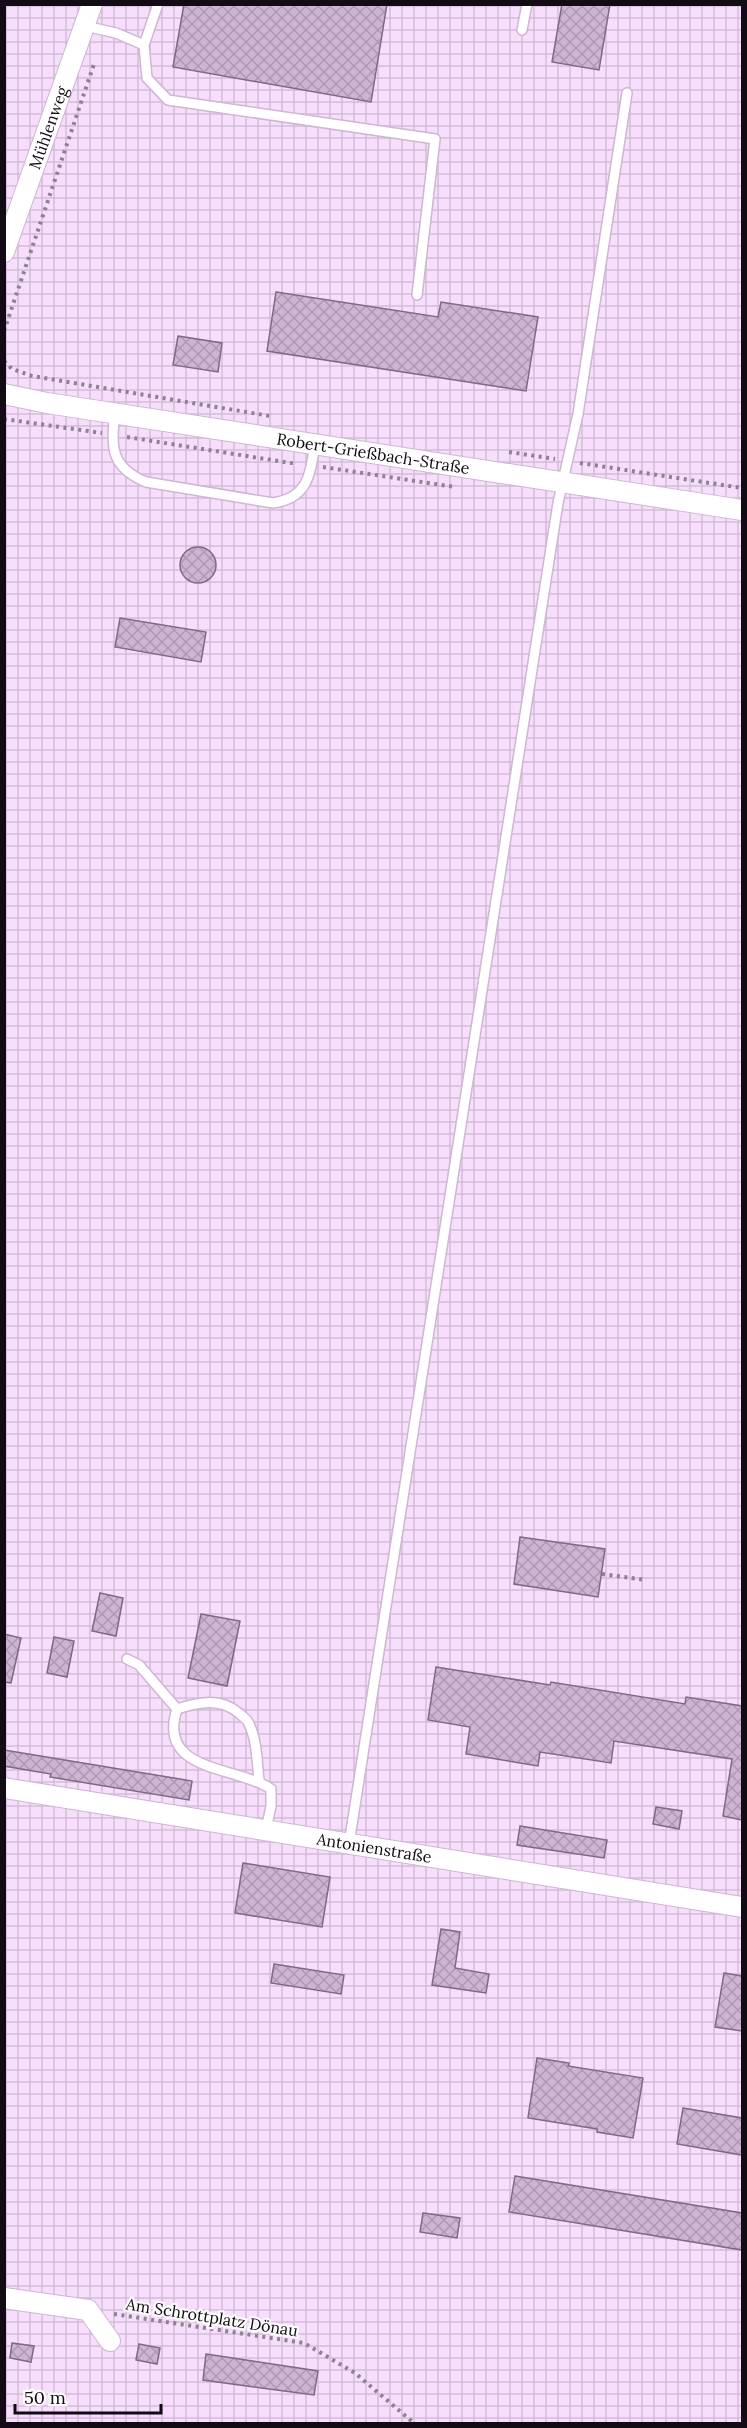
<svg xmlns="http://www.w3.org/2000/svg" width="747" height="2428" font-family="Lora,serif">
  <defs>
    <pattern id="industrial-grid" width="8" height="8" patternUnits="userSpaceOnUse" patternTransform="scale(1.5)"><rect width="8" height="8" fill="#f6defc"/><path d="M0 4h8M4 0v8" fill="none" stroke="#d2bdd7"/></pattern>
    <pattern id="building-cross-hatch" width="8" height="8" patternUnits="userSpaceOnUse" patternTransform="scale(1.5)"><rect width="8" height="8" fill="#ccb4d2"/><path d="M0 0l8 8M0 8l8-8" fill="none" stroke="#ae99b3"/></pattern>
  </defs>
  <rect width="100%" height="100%" fill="#f8e9fb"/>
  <path fill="url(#industrial-grid)" d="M5 5H742V2423L5 2424Z"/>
  <path fill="url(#building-cross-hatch)" stroke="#7f6985" stroke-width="1.5" d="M184 4H387L371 102 173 67Z
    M562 4H610L599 70 552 62Z
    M276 292 438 317 441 302 538 317 526 391 267 351Z
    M178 336 222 343 218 372 173 365Z
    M180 565a18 18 0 1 1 36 0a18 18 0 1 1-36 0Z
    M120 618 206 632 201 662 115 647Z
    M520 1537 605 1549 598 1597 514 1584Z
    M100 1593 123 1598 116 1636 92 1631Z
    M201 1614 240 1621 227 1686 188 1678Z
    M4 1634 21 1638 11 1683 4 1682Z
    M54 1637 74 1641 67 1677 47 1673Z
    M436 1667 550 1685 551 1682 685 1704 686 1697 742 1706V1820L723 1816 732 1759 614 1741 611 1763 540 1752 538 1766 466 1754 470 1727 428 1720Z
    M4 1750 192 1781 189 1800 50 1777 51 1774 4 1766Z
    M656 1807 682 1811 679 1829 653 1824Z
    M520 1826 607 1840 604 1858 517 1845Z
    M243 1863 330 1877 322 1927 235 1913Z
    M441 1929 460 1932 455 1968 489 1974 486 1993 432 1985Z
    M274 1964 344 1975 341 1994 271 1983Z
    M724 1973 742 1976V2031L715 2027Z
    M537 2058 569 2063 568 2066 643 2078 633 2138 597 2132V2129L528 2118Z
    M683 2108 742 2118V2155L677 2144Z
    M515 2176 742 2213V2250L509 2212Z
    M423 2213 460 2218 457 2238 420 2232Z
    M12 2343 34 2346 31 2362 10 2358Z
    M139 2344 160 2348 157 2364 136 2360Z
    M206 2354 318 2371 314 2395 203 2380Z"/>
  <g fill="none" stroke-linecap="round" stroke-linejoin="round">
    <defs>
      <path id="service" d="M85 26 116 33 144 45 158 4
        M522 30 527 4
        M144 45 147 78 168 100 435 139 417 295
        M115 414C110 448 112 468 146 482L273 503C308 498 310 475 315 444
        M127 1659 139 1665 177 1709
        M259 1780C257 1762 257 1740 249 1724 248 1720 243 1717 240 1714 221 1697 199 1702 177 1709 156 1773 238 1766 271 1789V1806L266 1830
        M349 1844 558 503 578 414 627 93"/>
      <g id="minor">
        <path id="s1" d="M4 252 92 4"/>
        <path id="s2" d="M4 394 47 403 742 510"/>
        <path id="s3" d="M4 1788 742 1907"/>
        <path d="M4 2298 88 2310 110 2341"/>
      </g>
    </defs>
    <use href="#service" stroke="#ceb6d4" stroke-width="12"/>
    <use href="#minor" stroke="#ceb6d4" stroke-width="22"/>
    <path stroke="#8d8290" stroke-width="4" stroke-dasharray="3 4.5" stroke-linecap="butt" d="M4 331 94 64
      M4 361 12 369 32 376 270 416
      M4 419 102 433
      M127 437 297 464
      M509 452 555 459
      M580 463 742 488
      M323 467 455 487
      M602 1574 646 1580
      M114 2314 304 2343 355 2373 415 2424"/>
    <use href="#service" stroke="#fff" stroke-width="9"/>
    <use href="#minor" stroke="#fff" stroke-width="20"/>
  </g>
  <g text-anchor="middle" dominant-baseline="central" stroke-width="4.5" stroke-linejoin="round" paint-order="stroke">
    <g font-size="16" fill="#120a14" stroke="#fcfcfc">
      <text stroke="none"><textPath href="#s1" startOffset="132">Mühlenweg</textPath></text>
      <text stroke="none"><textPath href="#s2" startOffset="374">Robert-Grießbach-Straße</textPath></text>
      <text stroke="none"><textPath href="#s3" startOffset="375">Antonienstraße</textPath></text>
      <text transform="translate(212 2317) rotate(9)">Am Schrottplatz Dönau</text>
    </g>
  </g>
  <rect width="747" height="2428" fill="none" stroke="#120a14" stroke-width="12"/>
  <path d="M15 2404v9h146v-9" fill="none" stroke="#120a14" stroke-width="3"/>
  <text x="24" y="2404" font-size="18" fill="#120a14" stroke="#fcfcfc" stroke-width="4.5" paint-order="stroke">50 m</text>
</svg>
